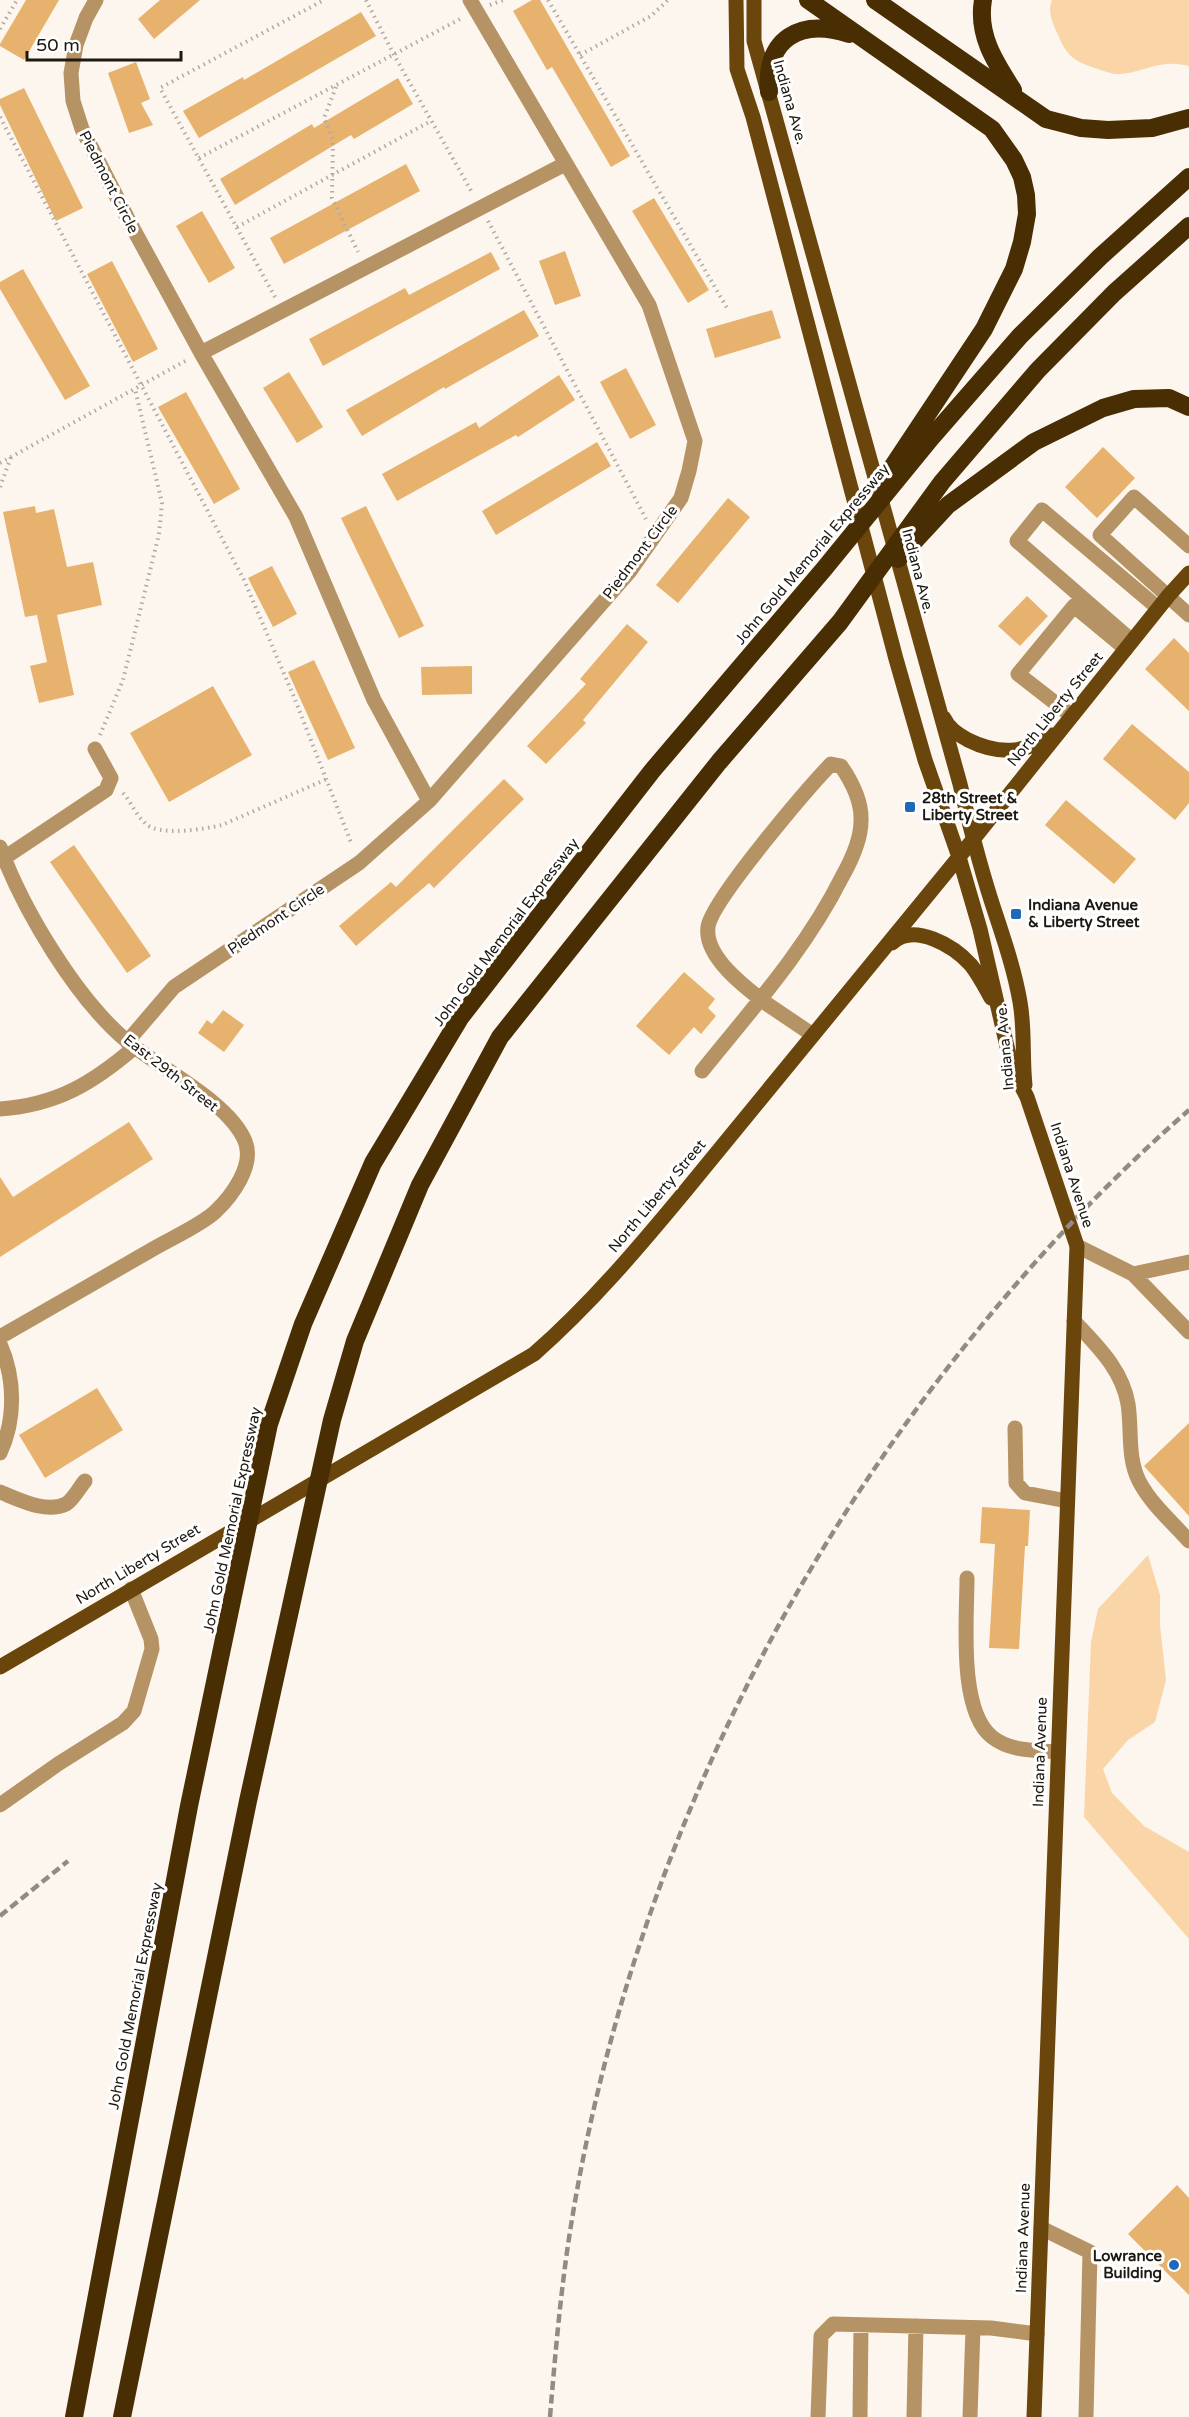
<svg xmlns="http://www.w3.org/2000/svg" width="1189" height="2417" font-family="'Varela Round',sans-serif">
  <rect width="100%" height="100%" fill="#fdf6ee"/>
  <path fill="#f9d5a8" d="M1052 0H1189V66C1157 58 1144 74 1116 74 1108 73 1098 69 1089 66 1072 60 1065 52 1058 35 1053 24 1047 12 1052 0Z
    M1148 1555 1160 1595V1625L1166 1680 1155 1722 1128 1740 1103 1769 1112 1793 1144 1826 1189 1852V1939L1084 1817 1091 1642 1098 1609Z"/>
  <path fill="#e6b26d" d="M26 0H59L24 60 0 46V44Z
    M160 0H200L154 39 138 19Z
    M532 0H540L630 156 611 167 552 67 547 70 513 11Z
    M361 12 376 36 199 138 183 111 243 77 244 80Z
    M136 62 150 99 141 103 153 125 129 133 108 73Z
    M398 78 413 104 354 139 351 135 235 205 220 179 312 124 314 128Z
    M24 88 83 208 56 221 0 105V99Z
    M406 164 420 191 284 264 270 238Z
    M654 198 709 290 688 303 632 211Z
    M202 211 235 268 209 283 176 226Z
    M565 251 581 296 555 305 539 261Z
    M491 252 500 269 323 366 309 339 405 288 409 295Z
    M112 261 158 349 133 362 87 274Z
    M23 269 90 386 65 400 0 289V282Z
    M524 310 539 336 445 389 444 387 362 436 346 410Z
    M772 310 781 338 715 358 706 329Z
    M626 368 656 425 630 439 600 382Z
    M289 372 323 427 297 443 263 388Z
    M559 375 575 400 518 437 516 435 397 501 382 474 476 422 479 428Z
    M186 392 240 489 214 504 158 407Z
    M597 442 611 466 496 535 482 511Z
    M1103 447 1135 478 1097 518 1065 487Z
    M728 498 750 517 678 603 656 585Z
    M35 506 36 513 54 509 67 567 93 562 102 605 57 615 74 695 39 703 30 666 47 662 37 615 25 617 3 512Z
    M366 506 424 626 399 638 341 518Z
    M272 566 297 614 273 627 248 578Z
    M1027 596 1048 616 1020 646 998 626Z
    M627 624 648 642 583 720 586 723 546 764 527 746 586 684 580 679Z
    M1174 638 1189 653V711L1145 669Z
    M314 660 355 748 328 760 288 672Z
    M472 666V694L422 695 421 667Z
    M213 686 252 755 169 802 130 733Z
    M1132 724 1189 772V803L1175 820 1103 759Z
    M504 779 524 799 434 888 429 883 356 946 339 926 391 882 396 887Z
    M1066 800 1136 859 1114 884 1045 825Z
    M74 845 151 956 127 973 50 862Z
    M684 972 715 999 708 1008 716 1016 701 1034 694 1027 669 1055 636 1026Z
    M223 1010 244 1025 224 1052 198 1033 207 1020 212 1024Z
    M129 1122 153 1159 0 1257V1177L13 1197Z
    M97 1388 123 1430 45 1478 19 1435Z
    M1189 1423V1516L1144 1466Z
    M982 1507 1030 1510 1028 1546H1025L1019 1649 989 1648 995 1544 980 1543Z
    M1177 2185 1189 2198V2295L1128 2234Z"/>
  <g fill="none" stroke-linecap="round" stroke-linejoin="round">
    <path stroke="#b0aaa2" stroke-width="4" stroke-dasharray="1.5 4.5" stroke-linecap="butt" d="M366 0 394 55 473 194
      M548 0 727 308
      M490 5 504 0
      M0 29 17 0
      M580 55 651 16 668 0
      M336 87 324 118 333 140 332 198 358 252
      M0 117 244 580 294 697 352 845
      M199 158 462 18
      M488 221 646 519
      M237 227 431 121
      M275 297 160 88 324 0
      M0 463 187 360
      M0 487 11 457
      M100 735 123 680 159 534 162 503 135 389
      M123 793C131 802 136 815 145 823 158 837 205 829 222 825L327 779"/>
    <path stroke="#b69365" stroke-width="15" d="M96 0 86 18 76 45 71 73 73 101 82 129 129 221 201 353 296 517 374 700 429 801
      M201 353 565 164
      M1189 546 1134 497 1100 535 1189 615
      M1132 641 1017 541 1042 510 1158 608
      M1072 716 1018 674 1074 606 1126 649
      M0 847C23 910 77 1000 128 1042 161 1069 229 1102 245 1141 255 1165 232 1196 215 1212 201 1225 170 1239 153 1249 102 1278 51 1308 0 1337
      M4 858 106 790 111 778 95 749
      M127 1042 174 987 359 863 429 801 630 571 681 498 689 471 695 441 649 305 470 0
      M702 1071C752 1009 806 949 842 877 851 861 861 840 861 821 862 801 852 782 841 766L831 764C809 787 711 901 708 927 704 957 746 988 767 1004L813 1035
      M0 1109C57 1105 93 1083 135 1047
      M1077 1246 1133 1274 1189 1332
      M1133 1274 1189 1262
      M1074 1321C1097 1346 1122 1369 1128 1404 1132 1429 1127 1457 1139 1481 1151 1504 1172 1522 1189 1541
      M0 1344C15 1378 16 1419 0 1453
      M1015 1428 1016 1483 1025 1493 1067 1501
      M0 1492C18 1499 46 1514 66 1504 73 1500 79 1488 85 1481
      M967 1578C967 1619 958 1710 992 1737 1011 1752 1036 1750 1058 1752
      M0 1805 58 1764 123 1723 134 1711 152 1649 151 1639 131 1589
      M1041 2228 1090 2252 1086 2417
      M818 2417 821 2336 833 2324 991 2328 1037 2334
      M860 2417 861 2325
      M914 2417 916 2326
      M970 2417 973 2328"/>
    <path stroke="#6a460c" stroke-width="15" d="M736 0 737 69 753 117 896 659 925 760 959 857 980 929 1012 1068 1027 1097 1077 1246 1034 2417
      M754 0V41L960 784C969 823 979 862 991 900 1002 934 1014 967 1020 1002 1025 1030 1022 1057 1025 1085
      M944 718C949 729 958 734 968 740 998 755 1025 754 1052 735
      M892 943C914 922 954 946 971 965 979 975 985 987 991 998
      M0 1667 534 1354C591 1304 639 1247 687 1189L959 857 1169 595 1189 573"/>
    <path stroke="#492e04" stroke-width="18" d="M808 0 992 129 1014 160 1022 177 1026 195 1027 214 1022 242 1014 269 984 329 883 481
      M875 0 1046 119 1081 128 1108 130 1152 128 1189 118
      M983 0C977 35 995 62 1013 90
      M769 92C765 38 800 18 849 34
      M898 559 948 505 1034 442 1103 408 1134 399 1169 398 1189 407
      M74 2417 189 1806 269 1424 303 1324 373 1163 460 1018 652 771 824 569 931 438 1020 336 1100 257 1189 177
      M122 2417 248 1801 332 1420 355 1341 420 1185 500 1037 719 762 840 622 942 482 1038 370 1114 293 1189 226"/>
    <path stroke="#918b83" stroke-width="4.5" stroke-dasharray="9 4.5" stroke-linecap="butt" d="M0 1916 68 1861
      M550 2417C555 2357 560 2298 569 2238 617 1926 748 1629 939 1379 1016 1279 1094 1193 1189 1110"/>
  </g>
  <g fill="#1f69b9" stroke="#fff" stroke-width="2">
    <rect x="904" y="801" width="12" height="12" rx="3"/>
    <rect x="1010" y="908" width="12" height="12" rx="3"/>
    <circle cx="1174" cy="2265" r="6"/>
  </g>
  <g text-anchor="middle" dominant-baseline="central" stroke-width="6" stroke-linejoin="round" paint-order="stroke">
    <g font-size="15" fill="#1d1810" stroke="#fff">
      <text transform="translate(790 102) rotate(74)">Indiana Ave.</text>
      <text transform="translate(109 182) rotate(63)">Piedmont Circle</text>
      <text transform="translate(640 552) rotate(-53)">Piedmont Circle</text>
      <text transform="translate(812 554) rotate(-50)">John Gold Memorial Expressway</text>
      <text transform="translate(918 571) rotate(75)">Indiana Ave.</text>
      <text transform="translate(1055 709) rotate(-51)">North Liberty Street</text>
      <text transform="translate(276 919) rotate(-34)">Piedmont Circle</text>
      <text transform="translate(506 932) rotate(-53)">John Gold Memorial Expressway</text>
      <text transform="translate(1005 1047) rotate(-95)">Indiana Ave.</text>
      <text transform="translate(171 1073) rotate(38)">East 29th Street</text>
      <text transform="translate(1072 1175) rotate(72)">Indiana Avenue</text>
      <text transform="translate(657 1196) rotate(-50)">North Liberty Street</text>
      <text transform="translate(232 1520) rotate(-78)">John Gold Memorial Expressway</text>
      <text transform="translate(138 1564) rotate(-31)">North Liberty Street</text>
      <text transform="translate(1040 1752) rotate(-88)">Indiana Avenue</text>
      <text transform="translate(135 1996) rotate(-79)">John Gold Memorial Expressway</text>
      <text transform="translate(1023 2238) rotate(-88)">Indiana Avenue</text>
    </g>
    <g font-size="15" font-weight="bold" fill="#1d1810" stroke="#fff" text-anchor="start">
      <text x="922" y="798">28th Street &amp;<tspan x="922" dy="17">Liberty Street</tspan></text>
      <text x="1028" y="905">Indiana Avenue<tspan x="1028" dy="17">&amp; Liberty Street</tspan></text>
      <text x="1162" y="2256" text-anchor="end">Lowrance<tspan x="1162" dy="17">Building</tspan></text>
    </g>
  </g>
  <path d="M27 51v9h154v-9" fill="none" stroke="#1d1810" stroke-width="3"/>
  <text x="36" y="51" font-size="18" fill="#1d1810" stroke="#ffffff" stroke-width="4.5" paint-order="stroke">50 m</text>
</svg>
